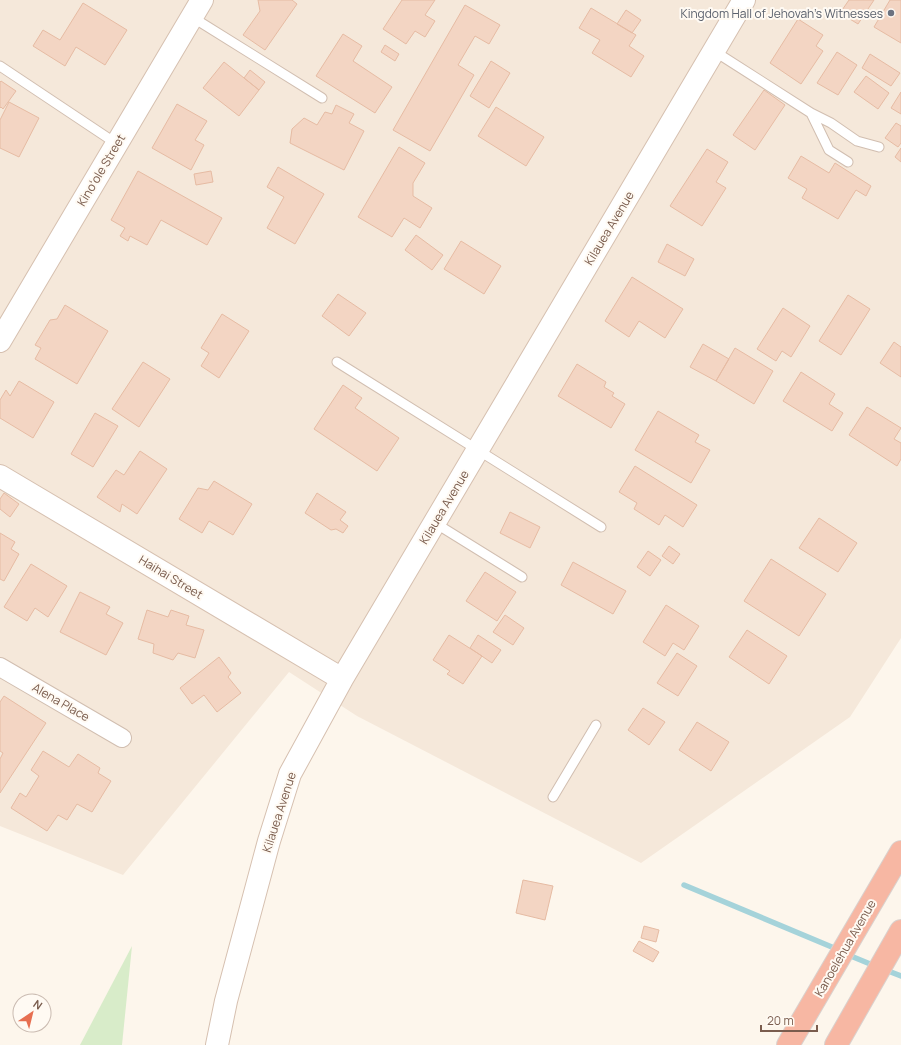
<svg xmlns="http://www.w3.org/2000/svg" width="901" height="1045" font-family="Manrope,sans-serif">
  <rect width="100%" height="100%" fill="#fdf6ec"/>
  <path fill="#f5e8da" d="M0 0H901V638L850 717 641 863 357 716 289 672 123 875 0 826Z"/>
  <path fill="#d8ecc9" d="M132 946 122 1045H80Z"/>
  <g fill="none" stroke-linecap="round" stroke-linejoin="round">
    <path stroke="#a5d3da" stroke-width="5.5" d="M684 885 839 950
      M846 954 875 966
      M883 969 901 976"/>
  </g>
  <path fill="#f3d5c3" stroke="#e6bba3" d="M258 0H292L297 4 265 50 243 35 260 11Z
    M402 0H435L425 15 435 21 425 37 415 31 406 44 383 29Z
    M849 0H874L858 24 840 13Z
    M890 0H901V43L874 27Z
    M83 3 127 30 105 65 76 47 65 66 33 46 43 30 60 40Z
    M465 5 500 25 489 44 475 36 458 65 474 75 430 151 393 130Z
    M591 8 636 35 629 46 644 56 631 77 592 53 600 40 579 28Z
    M626 10 641 20 632 33 617 24Z
    M798 19 823 35 816 46 823 51 801 84 770 63Z
    M343 34 362 46 353 61 392 87 375 113 316 76Z
    M385 45 399 54 395 61 381 52Z
    M837 52 857 65 838 95 817 83Z
    M870 54 900 73 891 86 862 68Z
    M491 61 510 73 489 108 470 96Z
    M224 62 259 90 239 116 203 88Z
    M250 70 265 82 259 90 244 78Z
    M866 76 889 93 878 109 854 92Z
    M1 81 16 91 3 109 1 107 0 108V82Z
    M764 90 785 105 755 150 733 135Z
    M901 92V114L891 108Z
    M9 102 39 118 19 157 0 148V120Z
    M177 104 207 121 195 140 204 145 191 170 152 148Z
    M336 105 354 114 349 123 364 131 344 170 290 143 292 129 304 118 317 125 325 112 332 114Z
    M496 107 544 137 526 166 478 136Z
    M896 123 901 126V143L898 147 885 138Z
    M399 147 425 163 413 183V196L432 208 420 228 404 218 392 237 358 217Z
    M901 148V162L895 157Z
    M707 149 728 162 716 182 726 188 702 226 670 206Z
    M801 156 829 173 835 163 871 186 866 196 856 190 838 219 802 198 807 189 788 178Z
    M278 167 324 194 295 244 267 228 284 197 267 187Z
    M138 171 222 218 207 245 161 220 147 245 130 236 128 241 120 236 125 228 111 220Z
    M211 171 213 182 196 185 194 174Z
    M416 235 443 255 432 270 405 250Z
    M461 241 501 266 484 294 444 269Z
    M667 244 694 259 685 276 658 262Z
    M632 277 683 309 665 338 639 321 629 337 605 321Z
    M338 294 366 313 349 336 322 316Z
    M848 295 870 309 841 355 819 341Z
    M65 305 108 331 77 384 35 359 41 348 35 345 50 320 57 319Z
    M783 308 810 326 791 357 782 351 776 361 757 349Z
    M222 314 249 331 219 378 201 366 209 353 201 348Z
    M894 342 901 347V377L880 363Z
    M703 344 729 359 716 381 690 367Z
    M735 348 773 371 754 404 716 381Z
    M143 362 170 379 139 427 112 409Z
    M577 364 606 382 604 387 614 393 612 396 625 404 611 428 558 396Z
    M801 372 835 394 829 404 843 413 832 431 783 401Z
    M19 381 54 402 33 438 0 418V400L6 390 10 396Z
    M343 385 362 398 355 408 399 438 377 471 314 429Z
    M867 407 901 428 894 439 901 443V459L897 466 849 435Z
    M658 411 699 435 695 442 710 450 691 483 635 450Z
    M95 413 118 426 93 467 71 454Z
    M140 451 167 469 137 514 122 504 120 512 97 497 116 470 124 475Z
    M635 466 697 505 683 527 665 515 659 525 634 509 637 503 619 492Z
    M214 481 252 504 233 535 209 521 202 533 179 519 198 488 208 490Z
    M4 493 19 504 10 517 0 509V499Z
    M317 493 346 512 340 520 348 526 343 533 336 529 331 530 305 513Z
    M510 512 540 527 530 548 500 533Z
    M819 518 857 543 838 572 799 548Z
    M0 533 15 542 11 549 19 554 4 581 0 579Z
    M669 546 680 554 673 564 662 556Z
    M648 551 661 560 650 576 637 567Z
    M771 559 826 594 799 636 744 601Z
    M573 562 626 591 613 614 561 585Z
    M31 564 67 586 48 617 35 608 27 621 4 607Z
    M485 572 516 592 497 621 466 601Z
    M80 592 110 607 106 614 123 623 106 655 60 632Z
    M666 605 699 626 684 650 673 643 665 656 643 642Z
    M147 610 168 617 171 610 189 616 186 625 204 630 195 658 178 653 173 660 153 653 154 644 138 639Z
    M505 615 524 628 513 645 493 632Z
    M747 630 787 656 769 684 729 657Z
    M449 635 482 656 463 684 447 674 450 671 433 660Z
    M478 635 501 650 492 663 470 648Z
    M677 653 697 666 678 696 657 683Z
    M219 657 231 673 228 677 241 693 217 712 204 695 192 704 180 688Z
    M4 696 46 723 0 793V759L3 753 0 751V702Z
    M643 708 665 722 649 745 628 730Z
    M697 722 729 742 711 771 679 750Z
    M43 751 69 767 78 754 100 768 98 773 111 781 92 812 77 804 67 820 58 815 47 831 11 808 20 793 26 797 39 776 31 770Z
    M523 880 553 886 545 920 516 913Z
    M644 926 659 930 656 942 641 938Z
    M639 941 659 952 653 962 633 951Z"/>
  <g fill="none" stroke-linecap="round" stroke-linejoin="round">
    <defs>
      <path id="lane" d="M192 17 322 98
        M714 51 811 113 829 150 848 162
        M0 66 117 144
        M811 113 831 123 857 141 879 147
        M337 362 601 527
        M435 523 522 577
        M553 797 596 725"/>
      <path id="street" d="M0 667 122 738"/>
      <path id="secondary" d="M0 341 202 0
        M0 476 342 679
        M217 1045 226 1001 269 841 290 774 342 679 744 0"/>
      <path id="highway" d="M788 1045 901 852
        M836 1045 901 931"/>
    </defs>
    <use href="#lane" stroke="#d1beb0" stroke-width="11"/>
    <use href="#street" stroke="#d1beb0" stroke-width="20"/>
    <use href="#secondary" stroke="#d6c0b0" stroke-width="24"/>
    <use href="#highway" stroke="#dad1cd" stroke-width="24"/>
    <use href="#lane" stroke="#fff" stroke-width="9"/>
    <use href="#street" stroke="#fff" stroke-width="18"/>
    <use href="#secondary" stroke="#fff" stroke-width="22"/>
    <use href="#highway" stroke="#f7b7a3" stroke-width="22"/>
  </g>
  <circle fill="#6b7280" stroke="#fffaf3" stroke-width="1.5" cx="891" cy="13" r="4"/>
  <g text-anchor="middle" dominant-baseline="central" stroke-width="4" stroke-linejoin="round" paint-order="stroke">
    <g font-size="12" fill="#5b616d" stroke="#fffaf3" text-anchor="end">
      <text x="883" y="13">Kingdom Hall of Jehovah’s Witnesses</text>
    </g>
    <g font-size="12" fill="#7a5c4d" stroke="#fffaf3">
      <text transform="translate(101 170) rotate(-59)">Kinoʻole Street</text>
      <text transform="translate(609 228) rotate(-59)">Kilauea Avenue</text>
      <text transform="translate(444 507) rotate(-59)">Kilauea Avenue</text>
      <text transform="translate(171 577) rotate(31)">Haihai Street</text>
      <text transform="translate(61 702) rotate(30)">Alena Place</text>
      <text transform="translate(279 812) rotate(-72)">Kilauea Avenue</text>
      <text transform="translate(845 948) rotate(-60)">Kanoelehua Avenue</text>
    </g>
  </g>
  <g transform="translate(32 1013) rotate(35)"><circle r="19" fill="#fffaf3" stroke="#cabbb1"/>
  <path d="M0-3L7 15L0 10L-7 15Z" fill="#e76f51"/>
  <text y="-6" font-size="11" font-weight="bold" text-anchor="middle" fill="#7a5c4d">N</text>
  </g>
  <path d="M761 1025v6h56v-6" fill="none" stroke="#7a5c4d" stroke-width="2"/>
  <text x="767" y="1025" font-size="12" fill="#7a5c4d" stroke="#fffaf3" stroke-width="3" paint-order="stroke">20 m</text>
</svg>
